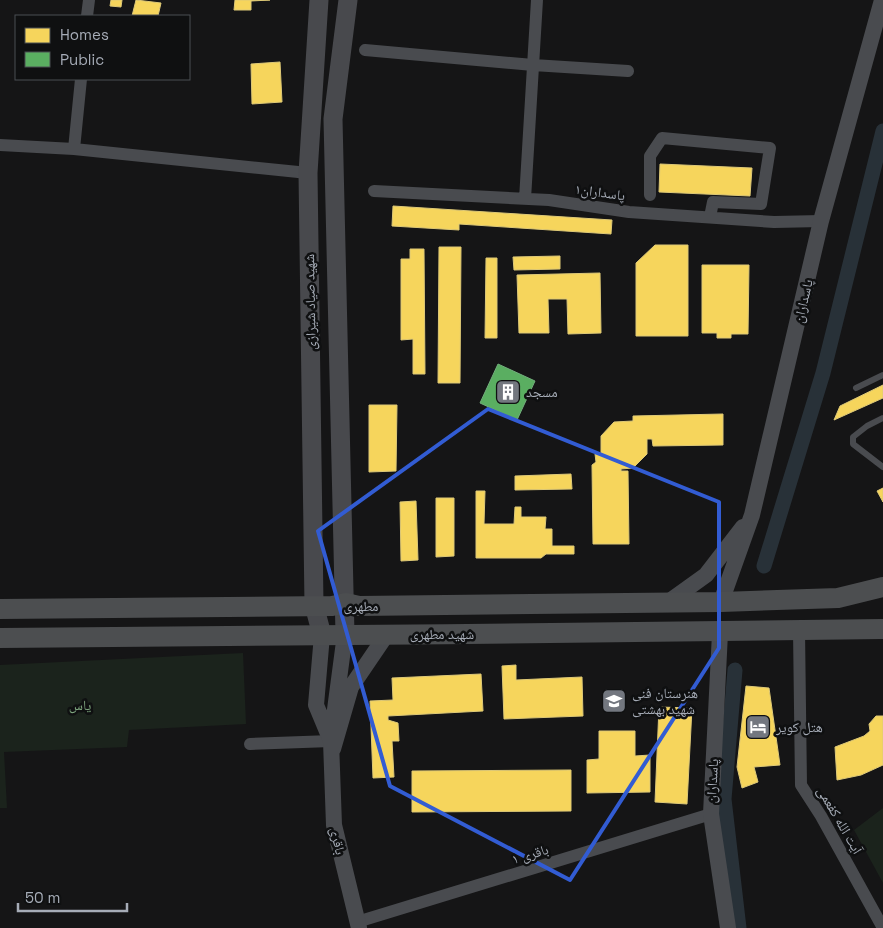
<svg xmlns="http://www.w3.org/2000/svg" width="883" height="928" font-family="'Space Grotesk','Noto Naskh Arabic',sans-serif">
  <rect width="100%" height="100%" fill="#151516"/>
  <path fill="#1b231c" d="M243 653 246 724 129 730 127 747 4 752 7 808H0V665Z
    M883 808V883L854 830Z"/>
  <path fill="#f6d55c" stroke="#dec977" d="M111 0H122L121 7 110 6Z
    M136 0 161 3 158 16H132Z
    M235 0H270L251 1V10H234Z
    M280 62 282 102 252 104 251 64Z
    M660 164 752 168 750 196 659 192Z
    M393 206 612 220 611 234 459 224V230L392 226Z
    M655 245H688V336H636V263Z
    M439 247H461L460 383H438Z
    M410 249H424L425 374H413V339L401 340V259H410Z
    M560 256V269L514 270 513 257Z
    M486 258H497V338H485Z
    M702 265H749L748 334H731V338H717V333H702Z
    M600 273 601 333 568 334 567 299H548L549 333H519L517 275Z
    M883 385V398L834 420 840 406Z
    M369 405H397L396 471 369 472Z
    M723 414V445L653 446 652 439H647V454L633 468 621 469V471H628L629 544H593L592 465 596 462 595 454H601V436L614 422 633 421V416Z
    M571 474 572 489 515 490V476Z
    M883 488V502L877 491Z
    M476 491H485L484 524H514L515 507H521V517H546L545 529H552V546H574V554H546L541 558H476Z
    M436 498H454V556L436 557Z
    M416 501 418 560 401 561 400 502Z
    M516 665V680L582 677 583 716 504 719 502 666Z
    M481 674 483 711 388 716V720L398 723 399 741H392L394 777 373 778 370 701 393 700 392 678Z
    M746 686 769 688 780 765 754 767 758 782 742 788 737 767Z
    M659 707 692 708 687 804 655 802Z
    M876 716H883V765L861 775 837 780 835 747 864 736 870 731 869 724Z
    M599 731H635V756L650 755V792L587 793V760L599 759Z
    M571 770V811L412 812V771Z"/>
  <path fill="#5aae61" stroke="#71ad7b" d="M498 364 535 381 517 420 480 403Z"/>
  <g fill="none" stroke-linecap="round" stroke-linejoin="round">
    <path stroke="#283138" stroke-width="15" d="M764 566 823 373 883 131
      M735 670 724 799 739 928"/>
    <path stroke="#494b4f" stroke-width="6" d="M856 388 883 375
      M883 418 867 426 853 437V444L883 467"/>
    <path stroke="#494b4f" stroke-width="12" d="M87 16 89 0
      M365 50 533 65 628 71
      M0 145 74 149 308 173
      M74 149 81 79
      M374 191 549 200 629 212 774 222 821 221
      M650 195V156L662 138 770 148 761 204 713 202 710 217
      M525 199 537 0
      M799 630 801 785 821 816 883 928
      M250 744 331 741
      M357 922 711 814"/>
    <path stroke="#494b4f" stroke-width="16" d="M721 602 752 515 821 221 882 0
      M667 603 706 575 743 527
      M720 633 711 814 728 928
      M322 635 316 705 331 741 334 825 359 928
      M334 717 345 634
      M333 749 351 687 387 634"/>
    <path stroke="#48494d" stroke-width="19" d="M319 0 308 173 314 605 322 635
      M345 634 333 119 348 0"/>
    <path stroke="#4c4e50" stroke-width="20" d="M0 609 332 606 346 603 359 606 721 602 838 598 883 587
      M0 638C294 635 589 634 883 629"/>
  </g>
  <path fill="none" stroke="#325cd3" stroke-width="4" stroke-linejoin="round" d="M488 409 719 502V648L570 880 390 786 318 531Z"/>
  <defs>
    <symbol id="building-square" viewBox="-11 -11 22 22"><rect x="-9" y="-9" width="18" height="18" rx="4" fill="#73777f" stroke="#0f1011"/><path d="M-4-6H4V6H1V3H-1V6H-4ZM-2.5-4.3h1.7v1.8h-1.7ZM.8-4.3h1.7v1.8H.8ZM-2.5-1h1.7V.8h-1.7ZM.8-1h1.7V.8H.8Z" fill="#fff"/></symbol>
    <symbol id="school-square" viewBox="-11 -11 22 22"><rect x="-9" y="-9" width="18" height="18" rx="4" fill="#73777f" stroke="#0f1011"/><path d="M0-5L7-2L0 1L-7-2ZM-4 1L0 2.5L4 1V4Q0 6-4 4Z" fill="#fff"/></symbol>
    <symbol id="hotel-square" viewBox="-11 -11 22 22"><rect x="-9" y="-9" width="18" height="18" rx="4" fill="#73777f" stroke="#0f1011"/><path d="M-6-4.5h1.5V1H6V5H4.5V3h-9V5H-6ZM-4 0a1.8 1.8 0 1 1 3.6 0ZM.5 0V-2.5h3Q6-2.5 6 0Z" fill="#fff"/></symbol>
  </defs>
  <g fill-rule="evenodd">
    <use href="#building-square" x="494" y="378" width="28" height="28"/>
    <use href="#school-square" x="600" y="687" width="28" height="28"/>
    <use href="#hotel-square" x="744" y="713" width="28" height="28"/>
  </g>
  <g text-anchor="middle" dominant-baseline="central" stroke-width="5" stroke-linejoin="round" paint-order="stroke">
    <g font-size="14" fill="#a6acb7" stroke="#0f1011">
      <text transform="translate(600 192) rotate(8)">پاسداران۱</text>
      <text transform="translate(803 301) rotate(-77)">پاسداران</text>
      <text transform="translate(310 302) rotate(-91)">شهید صیاد شیرازی</text>
      <text x="361" y="606">مطهری</text>
      <text x="442" y="634">شهید مطهری</text>
      <text transform="translate(712 781) rotate(-87)">پاسداران</text>
      <text transform="translate(840 820) rotate(60)">آیت الله کفعمی</text>
      <text transform="translate(338 841) rotate(78)">باقری</text>
      <text transform="translate(530 854) rotate(-17)">باقری ۱</text>
    </g>
    <g font-size="14" fill="#a6acb7" stroke="#0f1011" text-anchor="start">
      <text x="526" y="392">مسجد</text>
      <text x="632" y="693">هنرستان فنی<tspan x="632" dy="16">شهید بهشتی</tspan></text>
      <text x="776" y="727">هتل کویر</text>
    </g>
    <g font-size="14" fill="#7ca37c" stroke="#0f1011">
      <text x="80" y="705">یاس</text>
    </g>
  </g>
  <rect x="15" y="15" width="175" height="65" fill="#0f1011" stroke="#4b4e53"/>
  <rect x="25" y="28" width="25" height="15" fill="#f6d55c" stroke="#4b4e53"/>
  <text x="60" y="40" font-size="15" fill="#a6acb7">Homes</text>
  <rect x="25" y="52" width="25" height="15" fill="#5aae61" stroke="#4b4e53"/>
  <text x="60" y="65" font-size="15" fill="#a6acb7">Public</text>
  <path d="M18 903v8h109v-8" fill="none" stroke="#a6acb7" stroke-width="2.5"/>
  <text x="25" y="903" font-size="15" fill="#a6acb7" stroke="#0f1011" stroke-width="4" paint-order="stroke">50 m</text>
</svg>
